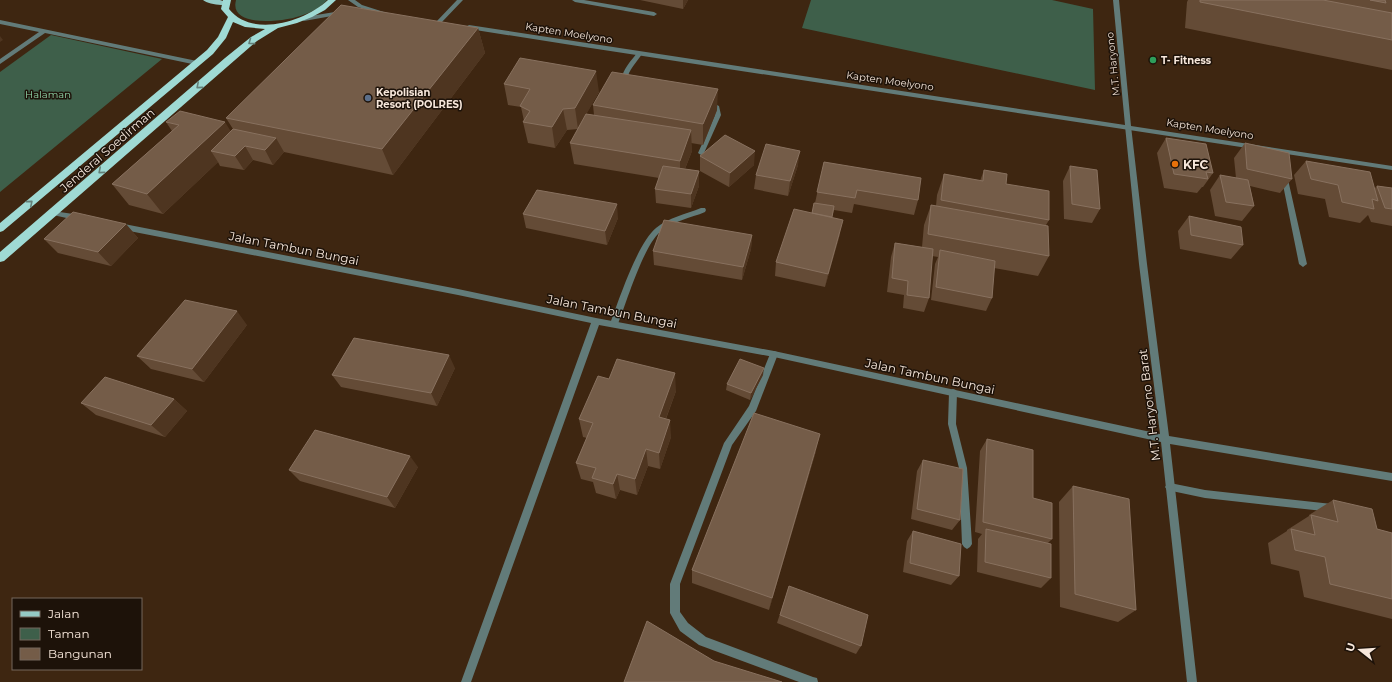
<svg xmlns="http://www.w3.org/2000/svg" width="1392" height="682" font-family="Montserrat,sans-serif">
  <rect width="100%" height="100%" fill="#3e2611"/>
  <path fill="#3e5f4a" d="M236 0H327C321 7 312 12 303 15 289 21 228 30 236 0Z
    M811 0H1052L1093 9 1095 90 802 28Z
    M51 35 162 59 0 192V72Z"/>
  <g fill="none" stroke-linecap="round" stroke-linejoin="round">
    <path fill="#627b79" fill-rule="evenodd" d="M457 0H463L441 23H437V21Z
      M572 0H584L654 12 657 14 654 16 575 2Z
      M0 20 197 61 200 63 197 65 45 33 0 64V59L39 32 0 24Z
      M639 52 642 54C637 62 625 73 628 83L627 84H623C618 74 631 61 637 53Z
      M709 101 719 106 721 115 704 153 701 155 698 153 715 115 714 108 706 103Z
      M1282 173H1286L1287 175 1307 264 1303 267 1299 264 1281 175Z
      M701 208H705L706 210 705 212C691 218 672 221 660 232 643 247 627 301 618 324L617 326H611L610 324C619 300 637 244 656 228 668 218 686 214 701 208Z
      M774 351 777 352 778 354 756 411 732 445 680 584V612L688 623 706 637 813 677 817 678 818 682H799L699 645 680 631 670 613V584L724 443 749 406 770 354 771 352Z
      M953 389 956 390 957 393 956 424 967 468 972 544 970 547 967 549 964 547 962 544 959 468 948 424 949 393 950 390Z
      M1170 483 1205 490 1332 504 1335 505 1337 508 1335 511 1332 512 1205 498 1167 490 1165 487 1167 484Z"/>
    <path fill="#627b79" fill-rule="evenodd" d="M1128 124 1131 126 1147 264 1169 436 1392 473V481L1170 444 1197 682H1187L1161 442 774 357 599 325 471 682H461L591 323 458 295 119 229 115 226 119 223 458 289 596 318 774 351 1160 434 1139 264 1125 126Z
      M51 211H53L80 215 84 218 80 221 53 215H51L49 213Z"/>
    <path fill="#627b79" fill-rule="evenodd" d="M348 0H355L362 5 387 13 384 15 358 7Z
      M1113 0H1119L1131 126 1392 166V170L584 47 469 29 466 27 469 25 1125 125Z
      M341 11 343 12V14L304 21 301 19 304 17Z"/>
    <path fill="#95cac5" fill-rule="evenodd" d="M203 0H220L229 3C224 7 208 4 203 0Z"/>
    <path fill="#9fdad4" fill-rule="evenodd" d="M223 0H231L229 9C252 38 304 22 328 0H336L325 10 312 17 297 23 278 28 257 41 4 261 0 262V252L225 58 251 37 265 29 245 27 233 22 226 38 213 54 3 231 0 232V223L207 50 218 37 228 17 221 9Z"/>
  </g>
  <path fill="#644b36" d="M640 0H688L683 9Z
    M1188 0H1392V70L1185 28 1187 2Z
    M478 28 485 53 393 175 284 152 273 165 253 160 244 170 220 166 218 162 163 214 129 205 112 184 172 131 166 122 231 131 233 129 226 118Z
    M504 84 599 92 586 114 594 115 593 105 717 110 703 145 691 143 692 151 685 169 699 171V186L691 208 656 203 655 189 659 178 574 164 570 143 578 129 567 130 555 148 528 143 523 122 524 121 521 107 508 105Z
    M1166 138 1213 173 1203 187H1202L1197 193 1164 188 1157 153Z
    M1245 143 1292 179 1280 193 1250 186 1254 206 1242 221 1215 216 1210 190 1220 175 1236 178 1234 158Z
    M700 156 754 165 729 187 700 171Z
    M1306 161 1375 188 1377 186 1392 188V226L1371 222 1368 215 1360 223 1329 217 1325 199 1298 194 1294 175Z
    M824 162 918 200 914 215 854 204 852 213 834 210 832 217 840 234 825 287 775 276 776 262 812 213 815 203Z
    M798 165 788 196 754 189 756 175Z
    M1070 166 1100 209 1092 223 1064 219 1063 181Z
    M984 170 1006 184 1049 220 1046 225 1049 256 1038 276 994 268 992 298 986 311 931 300 935 264 938 257 932 256 929 298 924 312 903 308 904 295 887 292 891 257 895 243 922 247 924 225 931 205 936 206 937 195 944 174 980 181Z
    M523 214 618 218 607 245 526 228Z
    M1189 216 1243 245 1231 259 1180 249 1178 231Z
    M126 224 138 238 111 266 58 253 44 239Z
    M752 235 751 249 742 280 654 265 653 251Z
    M247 325 204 382 151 369 137 356Z
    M455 368 437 406 341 387 332 375Z
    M763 375 750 400 726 390 727 384Z
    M609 379 676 391 666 419 671 437 660 469 648 466 637 495 620 490 616 499 596 493 593 482 581 479 576 463 587 438 583 437 579 419Z
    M174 399 187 411 165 437 96 415 81 403Z
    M987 439 1033 498 1052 539 1048 543 1051 578 1041 588 977 572 978 539 982 534 975 532 980 451Z
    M816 451 769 610 692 583V570Z
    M923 460 960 520 952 530 911 519 917 471Z
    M418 467 395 508 300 481 289 470Z
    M1073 486 1136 610 1118 622 1060 607 1059 502Z
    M1333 500 1377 529 1392 533V619L1304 597 1299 571 1271 564 1268 543 1287 531V530L1309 516V515Z
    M913 531 959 576 951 585 903 572 907 541Z
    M789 586 861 646 856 654 777 623Z"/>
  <path fill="#4e3520" d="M683 0H688L683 9Z
    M478 28 485 53 393 175 382 149Z
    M0 36 3 40 0 42Z
    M596 71 599 92 578 129 575 108Z
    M718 89 717 110 703 145V124Z
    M563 109 567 130 555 148 552 127Z
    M225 122 238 143 211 151 218 162 163 214 147 194Z
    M691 130 692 151 680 181V161Z
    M276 138 284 152 273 165 265 150Z
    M245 146 253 160 244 170 235 156Z
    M755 151 754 165 729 187 730 173Z
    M800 151 798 165 788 196 790 181Z
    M699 171V186L691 208V194Z
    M617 204 618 218 607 245 605 231Z
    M843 220 840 234 825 287 828 274Z
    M126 224 138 238 111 266 98 252Z
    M752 235 751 249 742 280 743 267Z
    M237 311 247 325 204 382 192 369Z
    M449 355 455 368 437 406 431 393Z
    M764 368 763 375 750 400 751 393Z
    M675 373 676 391 660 434 659 417Z
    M174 399 187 411 165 437 151 425Z
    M670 420 671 437 660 469 659 453Z
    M820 434 816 451 769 610 772 598Z
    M646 449 648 466 637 495 635 479Z
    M410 456 418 467 395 508 387 497Z
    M617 474 620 490 616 499 613 484Z"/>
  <path fill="#745c48" stroke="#88715f" d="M1200 0H1323L1392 13V40L1200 2Z
    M1370 0H1385L1386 3Z
    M341 5 478 28 382 149 226 118Z
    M520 58 596 71 575 108 563 109 552 127 523 122 530 111 520 106 530 89 504 84Z
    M612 72 718 89 703 124 593 105Z
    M180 111 225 122 147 194 112 184 179 125 166 122Z
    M586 114 691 130 680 161 570 143Z
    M233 129 276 138 265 150 245 146 235 156 211 151Z
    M725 135 755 151 730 173 700 156Z
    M1166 138 1206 144 1213 173 1206 172 1208 179 1174 174Z
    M1245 143 1289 153 1292 179 1247 169Z
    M766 144 800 151 790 181 756 175Z
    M1306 161 1370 172 1378 201 1372 199 1374 209 1342 202 1338 185 1311 179Z
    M824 162 921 178 918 200 857 190 855 198 817 192Z
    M663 166 699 171 691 194 655 189Z
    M1070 166 1097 170 1100 209 1072 204Z
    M984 170 1007 174 1006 184 1049 191V220L941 200 944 174 983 181Z
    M1220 175 1248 180 1254 206 1226 202Z
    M1377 186 1392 188V209L1385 208Z
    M537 190 617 204 605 231 523 214Z
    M814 203 834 206 832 217 812 213Z
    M931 205 1048 226 1049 256 928 234Z
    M794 209 843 220 828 274 776 262Z
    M73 212 126 224 98 252 44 239Z
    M1189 216 1241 227 1243 245 1191 235Z
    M664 220 752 235 743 267 653 251Z
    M895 243 933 249 929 298 907 295 908 281 892 278Z
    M940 250 995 261 992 298 936 287Z
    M185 300 237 311 192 369 137 356Z
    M354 338 449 355 431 393 332 375Z
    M617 359 675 373 659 417 670 420 659 453 646 449 635 479 617 474 613 484 592 478 596 468 576 463 593 423 579 419 598 376 609 379Z
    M740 359 764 368 751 393 727 384Z
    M105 377 174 399 151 425 81 403Z
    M754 413 820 434 772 598 692 570Z
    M315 430 410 456 387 497 289 470Z
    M987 439 1033 450V498L1052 503V539L983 522Z
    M923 460 963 469 960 520 917 509Z
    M1073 486 1129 499 1136 610 1075 594Z
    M1333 500 1372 509 1377 529 1392 533V599L1330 584 1325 557 1295 550 1291 529 1315 535 1311 515 1338 522Z
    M986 529 1051 544V578L985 562Z
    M913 531 961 544 959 576 910 563Z
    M789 586 868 615 861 646 780 615Z
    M647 621 714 661 782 682H624Z"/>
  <defs><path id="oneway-chevron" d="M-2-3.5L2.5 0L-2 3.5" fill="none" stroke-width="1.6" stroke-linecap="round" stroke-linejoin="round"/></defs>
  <g stroke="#648079">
    <use href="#oneway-chevron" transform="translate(251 42) rotate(144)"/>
    <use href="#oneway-chevron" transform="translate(199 86) rotate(139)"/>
    <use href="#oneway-chevron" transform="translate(101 171) rotate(139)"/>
    <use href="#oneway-chevron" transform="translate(30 203) rotate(-40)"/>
  </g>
  <circle fill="#2e9e5b" stroke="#1d1209" stroke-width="1.5" cx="1153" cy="60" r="4"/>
  <circle fill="#5c6f8a" stroke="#1d1209" stroke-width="1.5" cx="368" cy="98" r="4"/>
  <circle fill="#e8710a" stroke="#1d1209" stroke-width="1.5" cx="1175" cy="164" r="4"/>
  <g text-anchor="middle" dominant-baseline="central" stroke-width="3" stroke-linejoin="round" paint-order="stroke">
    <g font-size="10" fill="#f7e7db" stroke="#1d1209">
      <text transform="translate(569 33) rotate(9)">Kapten Moelyono</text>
      <text transform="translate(1113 64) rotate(-96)">M.T. Haryono</text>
      <text transform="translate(890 81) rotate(8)">Kapten Moelyono</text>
      <text transform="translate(1210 129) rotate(9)">Kapten Moelyono</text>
    </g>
    <g font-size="10" font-weight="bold" fill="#f7e7db" stroke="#1d1209" text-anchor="start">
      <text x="1161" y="60">T- Fitness</text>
      <text x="376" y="92">Kepolisian<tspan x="376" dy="12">Resort (POLRES)</tspan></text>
    </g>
    <g font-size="10" fill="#91d7ab" stroke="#1d1209">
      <text x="48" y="94">Halaman</text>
    </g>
    <g font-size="12" fill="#f7e7db" stroke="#1d1209">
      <text transform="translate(107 150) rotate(-41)">Jenderal Soedirman</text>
      <text transform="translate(294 248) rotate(11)">Jalan Tambun Bungai</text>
      <text transform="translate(612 311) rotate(11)">Jalan Tambun Bungai</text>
      <text transform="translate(930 376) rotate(12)">Jalan Tambun Bungai</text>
      <text transform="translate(1149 405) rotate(-97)">M.T. Haryono Barat</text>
    </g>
    <g font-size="12" font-weight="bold" fill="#f7e7db" stroke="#1d1209" text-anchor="start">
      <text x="1183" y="164">KFC</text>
    </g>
  </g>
  <rect x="12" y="598" width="130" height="72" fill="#1d1209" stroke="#74675d"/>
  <rect x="20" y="611" width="20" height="6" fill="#95cac5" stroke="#74675d"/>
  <text x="48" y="618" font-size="12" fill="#f7e7db">Jalan</text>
  <rect x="20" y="628" width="20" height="12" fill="#3e5f4a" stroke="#74675d"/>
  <text x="48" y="638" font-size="12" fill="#f7e7db">Taman</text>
  <rect x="20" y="648" width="20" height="12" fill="#745c48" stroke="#74675d"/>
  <text x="48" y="658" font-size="12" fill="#f7e7db">Bangunan</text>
  <g transform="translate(1360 650) rotate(287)" stroke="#1d1209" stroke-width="3" paint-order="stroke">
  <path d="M0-3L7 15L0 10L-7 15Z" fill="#f7e7db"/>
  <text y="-6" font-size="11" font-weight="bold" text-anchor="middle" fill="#f7e7db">U</text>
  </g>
</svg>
